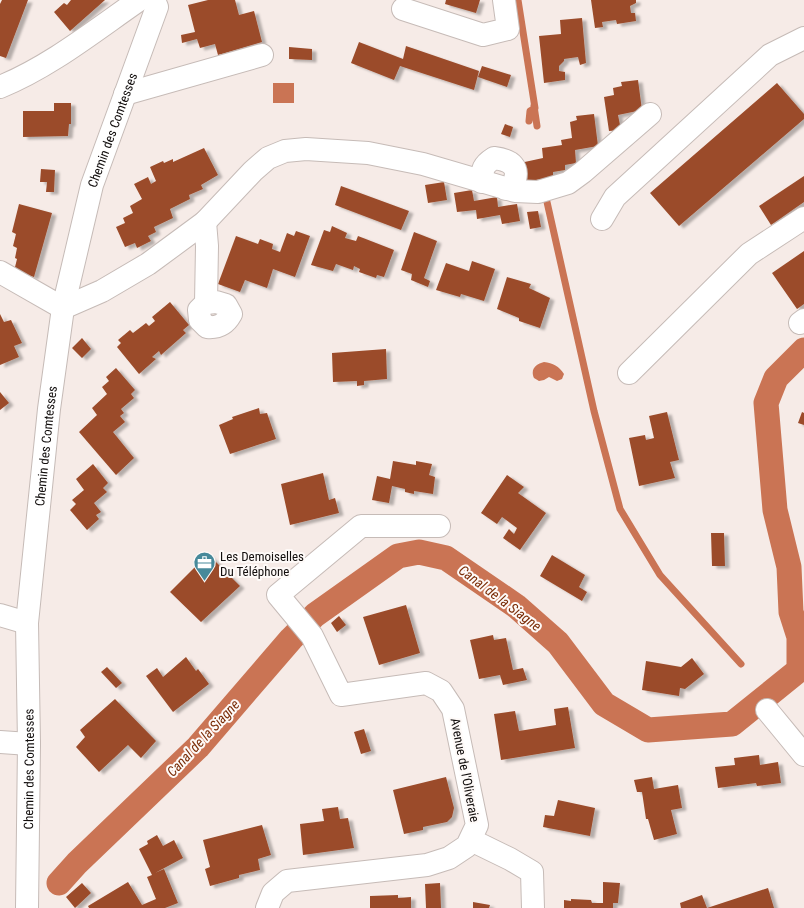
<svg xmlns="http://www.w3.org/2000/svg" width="804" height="908" font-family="'Roboto Condensed',sans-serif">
  <defs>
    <filter id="shadow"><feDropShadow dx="4.5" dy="2.5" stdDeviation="1" flood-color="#0004"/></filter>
  </defs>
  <rect width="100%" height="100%" fill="#f6ebe7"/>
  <path fill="#ca7454" d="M273 83H294V103H273Z
    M544 362C553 363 559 366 564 374L562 379 557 381 549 377 544 380 539 381 534 378C530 369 536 364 544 362Z"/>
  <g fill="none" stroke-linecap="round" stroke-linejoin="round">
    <path stroke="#ca7454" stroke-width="7" d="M518 0 535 108 530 111 529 121
      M534 106 537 126
      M547 202 594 411 620 509 660 575 741 664"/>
    <path stroke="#ca7454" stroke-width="25" d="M59 883 77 863 198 747 291 639 315 615 398 556 419 552 446 558 516 606 558 643 604 704 648 730 732 724 799 670V637L791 612 789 567 775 510 766 403 776 378 804 350"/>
  </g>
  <path fill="#9b4b2a" filter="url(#shadow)" d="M2 0H28L6 58 0 56V4Z
    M71 0H105L70 31 54 12 64 3 67 5Z
    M208 0H235L239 15 254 11 262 42 218 55 215 44 200 48 197 39 182 43 181 35 195 32 188 5Z
    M446 0H480L476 13 445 4Z
    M591 0H636V3L630 6 631 13H635L636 21 617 24 616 20 602 22 603 27 595 28Z
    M582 18 586 63 580 65 578 57 564 59V61L559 66V71L565 72V80L544 83 539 36 561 34 560 20Z
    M359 42 403 59 406 46 479 71 474 90 400 66 394 80 351 63Z
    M289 47 312 49V60L289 59Z
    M482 66 511 75 507 87 478 77Z
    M638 80 642 110 618 115 621 130 609 131 604 97 614 95 613 88 622 86 621 82Z
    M777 83 804 114V119L679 226 650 193Z
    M54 103H71V124H69L68 136 23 137V111H54Z
    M594 114 598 146 575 150 576 163 565 165V170L553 172V177L524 182 520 163 543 158 542 148 562 145 561 140 572 138 570 122 577 120 576 116Z
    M505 124 513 127 510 137 501 134Z
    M204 148 218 175 201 185 203 189 189 195 190 199 170 209 173 218 154 227 156 232 148 236 151 241 137 248 135 243 125 247 116 227 125 223 123 218 133 213 130 206 142 199 134 184 148 177 151 184 156 181 150 167 163 161 164 163 173 159V162Z
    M41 169 55 170 54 192H46L47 182H40Z
    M804 176V202L771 225 759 206Z
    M444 182 447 200 428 203 425 185Z
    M341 186 409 211 401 230 335 205Z
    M472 190 474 201 497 197 498 207 517 204 520 221 502 224 500 215 477 219 476 210 457 212 454 193Z
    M19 204 52 213 34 277 14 271 17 259 15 258 17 248 13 246 16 234 12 232Z
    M538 211 541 227 530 229 527 212Z
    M332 226 347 233 345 238 356 241 358 236 394 250 384 277 377 275 376 278 359 272 360 269 354 266 353 270 336 264 333 271 311 265 324 230 330 232Z
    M296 231 310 236 295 277 273 269 267 288 245 280 240 292 218 284 236 236 258 244 260 239 273 244 272 249 280 252 287 233 294 236Z
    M414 232 437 241 424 278 430 281 428 287 411 280 412 274 401 270Z
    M804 251V304L797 309 772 273Z
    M472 261 495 269 484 301 461 294 460 297 436 290 446 263 469 271Z
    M507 277 531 284 529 288 550 298 540 328 519 321V318L497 309Z
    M170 302 189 325 183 330 186 333 161 355 159 351 152 357 156 359 139 374 117 347 121 343 118 340 130 330 133 333 146 323 149 326 155 321 152 317Z
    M0 314 4 322 11 320 22 343 14 346 19 357 0 365Z
    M82 338 91 349 82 358 72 348Z
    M386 349 387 379 364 381V385L357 386V381L333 382 332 353Z
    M116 368 135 390 131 394 134 398 121 409 124 413 120 416 125 422 113 432 134 458 116 475 79 432 97 415 92 408 107 394 102 387 109 381 106 377Z
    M0 392 9 403 0 410Z
    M259 408 260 414 267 413 276 439 230 454 219 425 233 419 232 417Z
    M667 412 679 460 670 462 675 478 639 486 629 438 645 435 646 440 654 438 649 416Z
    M802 412 804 413V425L798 423Z
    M393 461 416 465V461L432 464 429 475 435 477 433 494 414 491V494L405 492V489L392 486 389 503 372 500 377 476 390 479Z
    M93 464 108 483 103 488 107 492 94 503 101 512 96 515 99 519 87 530 70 510 76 504 72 500 84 490 76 479Z
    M323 473 329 500 335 498 339 513 290 525 281 484Z
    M507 475 524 487 518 493 546 513 520 550 503 538 509 529 514 534 517 528 502 517 497 524 481 513Z
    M711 533H724L725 566H712Z
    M208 554 240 586 201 622 170 592Z
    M552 555 585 575 579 587 587 592 582 601 540 576Z
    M406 605 420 653 379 665 363 617Z
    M339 616 346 625 337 632 331 623Z
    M493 635 494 640 506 638 513 670 523 668 527 680 503 685 500 675 479 679 470 640Z
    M186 657 196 671 198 669 209 684 173 712 146 676 157 668 163 677Z
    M692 658 704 674 685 689 680 688 679 696 642 690 646 661 681 667Z
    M107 667 122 683 116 688 101 672Z
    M115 699 156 741 141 758 128 745 99 772 76 747 85 737 80 730Z
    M568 707 575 748 501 760 494 714 515 711 519 731 556 725 554 709Z
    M364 729 371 751 361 754 354 732Z
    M759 755 760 765 778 762 781 783 757 786 756 783 718 788 715 767 735 765 734 758Z
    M446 777 454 808 452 817 447 822 423 827V830L404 834 393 790Z
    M652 777 654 789 678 785 682 808 671 810 677 834 654 840 648 819H646L642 792H637L634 780Z
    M558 800 595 808 590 836 543 827 545 815 554 816Z
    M338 807 340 819 348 818 354 848 303 855 300 824 324 821 322 809Z
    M262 825 271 855 258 859 260 870 239 875V878L210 886 205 869 210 867 203 840Z
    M157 835 163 846 174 840 183 858 155 873 164 869 178 903 165 908H89L88 906 128 882 142 905 156 899 147 877 152 875 139 849 148 844 147 841Z
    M603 882 620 883 618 903H613V908H564V900L571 901V899L591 900 592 903H603Z
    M82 883 91 893 75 908 66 897Z
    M440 883 441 908H426L425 884Z
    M768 888 774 908H681L680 903 702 895 707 908Z
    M398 895V898L411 897V908H370V896Z
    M473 902 490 905 489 908H473Z"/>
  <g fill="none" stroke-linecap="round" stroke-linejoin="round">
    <defs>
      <g id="minor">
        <path d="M403 9 483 35 508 29 504 0"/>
        <path d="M0 87C51 66 94 31 139 0"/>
        <path d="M125 94 262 55"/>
        <path d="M482 182C482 169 483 165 494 158 511 160 521 167 513 185L506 189"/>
        <path d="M602 219 615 197 770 55 804 38"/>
        <path d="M205 222 207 246 206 303 199 310 200 320 207 327C218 328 225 325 231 314L226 305 216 302 206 303"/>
        <path d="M0 272 63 308 102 291 148 264 205 222 253 171 268 158 285 151 306 149 368 153 423 164 515 191 538 192 568 183 583 172 650 114"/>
        <path d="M800 323 804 320"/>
        <path d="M629 373 749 254 804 218"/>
        <path d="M0 615 27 623"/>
        <path d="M767 710 804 755"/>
        <path d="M0 742 29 744"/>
        <path d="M471 840 510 859 532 872 533 908"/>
        <path id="s1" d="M27 908 29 744 27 623 49 409 63 308 92 185 157 7 154 0"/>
        <path d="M267 908 273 893 287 881 427 865 449 858 467 846 477 825 453 709 441 691 426 683 341 695 312 636 278 595 361 526H439"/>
      </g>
    </defs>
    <use href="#minor" stroke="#c6bbb7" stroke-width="24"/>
    <use href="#minor" stroke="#fff" stroke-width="22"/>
  </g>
  <defs>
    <symbol id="office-pin" viewBox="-11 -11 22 30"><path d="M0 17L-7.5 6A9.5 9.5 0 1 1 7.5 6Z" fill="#47899a" stroke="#fefaf8"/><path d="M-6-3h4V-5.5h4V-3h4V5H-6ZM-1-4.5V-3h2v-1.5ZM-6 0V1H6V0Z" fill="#fff"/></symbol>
  </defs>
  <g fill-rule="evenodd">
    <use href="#office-pin" x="192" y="550" width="25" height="34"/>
  </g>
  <g text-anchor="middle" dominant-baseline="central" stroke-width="4" stroke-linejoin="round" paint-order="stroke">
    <g font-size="13" fill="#120e0d" stroke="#fefaf8">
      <text stroke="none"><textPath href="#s1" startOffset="787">Chemin des Comtesses</textPath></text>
      <text stroke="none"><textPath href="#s1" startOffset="463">Chemin des Comtesses</textPath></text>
      <text stroke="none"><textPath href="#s1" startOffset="139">Chemin des Comtesses</textPath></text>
      <text transform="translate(465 770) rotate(79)">Avenue de l'Oliveraie</text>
    </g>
    <g font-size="13" fill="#120e0d" stroke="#fefaf8" text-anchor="start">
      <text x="220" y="556">Les Demoiselles<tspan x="220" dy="15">Du Téléphone</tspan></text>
    </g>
    <g font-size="14" font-style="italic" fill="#7a2c06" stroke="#fefaf8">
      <text transform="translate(500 598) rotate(37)">Canal de la Siagne</text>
      <text transform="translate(203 738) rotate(-47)">Canal de la Siagne</text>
    </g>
  </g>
</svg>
